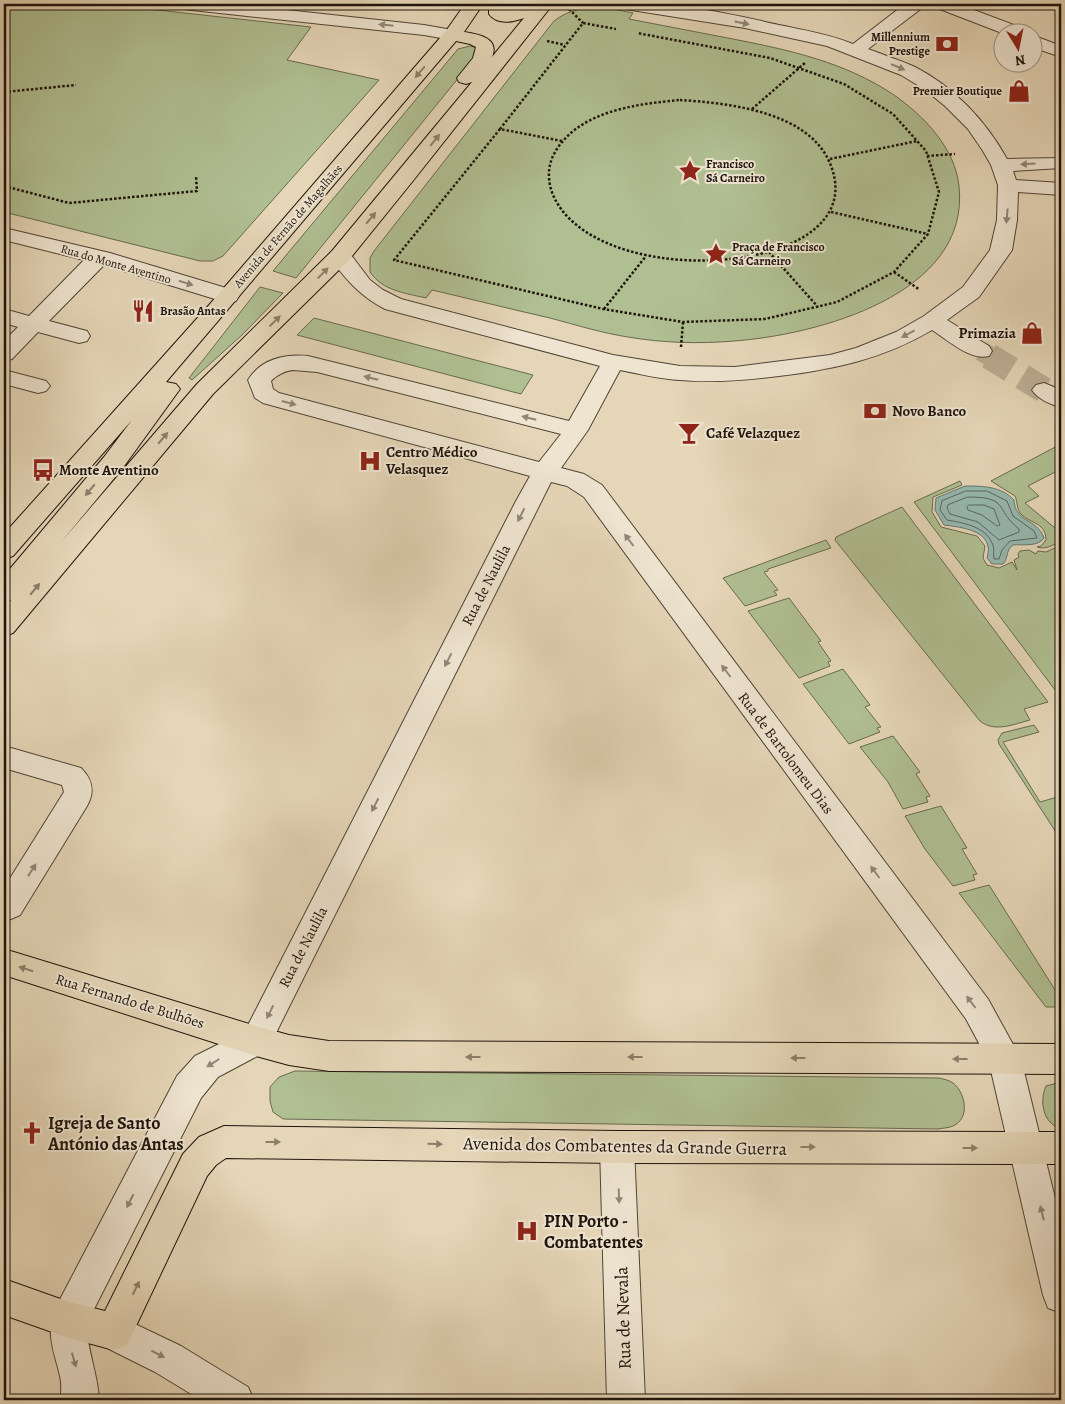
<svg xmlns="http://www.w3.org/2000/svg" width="1065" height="1404" font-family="Alegreya,serif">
  <rect width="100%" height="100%" fill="#e5d6b7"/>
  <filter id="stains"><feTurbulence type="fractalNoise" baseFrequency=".004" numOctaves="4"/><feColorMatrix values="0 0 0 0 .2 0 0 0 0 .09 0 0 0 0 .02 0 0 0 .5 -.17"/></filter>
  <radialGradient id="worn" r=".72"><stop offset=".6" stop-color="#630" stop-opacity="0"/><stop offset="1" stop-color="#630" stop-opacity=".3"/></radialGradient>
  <path fill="#b0bf92" stroke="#676a4f" d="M4 4H103L311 27 287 60 379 80 223 256 213 261H200L4 212Z
    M603 7 633 13 629 19C664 26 698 32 733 39 789 50 845 62 894 95 924 116 955 148 959 186 971 295 816 335 734 341 699 344 663 343 628 337 602 333 576 325 550 318 510 309 471 299 432 290L426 298C405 293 383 291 370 272V258L374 251 554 21C569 9 585 8 603 7Z
    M470 46 477 48V55L296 278 273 271 458 49Z
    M260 287 283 293 242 335 192 380 189 378Z
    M314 318 533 375 521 394 297 335Z
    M1061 444V469L1028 486 1039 496 1025 503 1061 533V541C1053 545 1046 550 1037 547L1041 546 1046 540C1046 523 1032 524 1022 515 1016 510 1018 502 1015 496L991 481Z
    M960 481 962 485 933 497 932 512 941 527 977 536 985 546 983 558 987 565 999 568 1012 562 1017 570 1014 560 1019 557 1018 554 1020 551 1029 550 1036 554 1038 551 1046 552 1061 545V698L914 502Z
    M902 507 1048 702 1024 709 1030 720C1014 724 995 733 980 721L835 540 836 537Z
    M826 540 831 548 768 569V571L764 572 778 590 774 591 777 595 745 606 723 578Z
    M789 598 821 641 818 642 831 661 828 662 830 666 799 678 748 611Z
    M843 669 870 705 865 707 881 727 877 728 880 732 849 744 803 684Z
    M1034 725 1039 732 1003 742 1040 802 1061 796V840L999 744 998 740 1002 733Z
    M893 736 920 772 916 774 930 796 926 797 928 802 903 809 888 782 860 747Z
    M941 806 967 848 962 849 977 874 973 875 975 880 953 886 925 849 905 816Z
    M989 885 1057 993 1061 992V1007H1046L959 893Z
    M295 1071 939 1078C943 1079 949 1080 953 1083 966 1093 970 1119 953 1126 949 1128 943 1128 938 1129L283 1119 273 1112 270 1101V1087L279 1077Z
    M1061 1082V1129C1043 1123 1039 1102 1046 1086Z"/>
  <path fill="#96b9b2" stroke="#667770" d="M965 486C982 486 1001 486 1014 500 1015 523 1037 518 1044 538 1038 547 1024 544 1013 545 1005 551 1009 558 1003 564H992L987 558C988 554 989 550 988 546 984 529 958 527 944 525L935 510 936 498Z"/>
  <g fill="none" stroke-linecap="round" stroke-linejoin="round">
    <path stroke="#5a665f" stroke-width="1" d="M966 491H987L1007 501 1013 516 1034 531 1037 538 1010 541 1002 550 999 559H994C993 554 995 548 992 543 985 526 963 523 947 520L940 510 942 501Z
      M968 497C1010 497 994 509 1019 529V532L999 540 978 522 950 514 947 508 948 505Z
      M969 505H984L994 509 1000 525 997 526 982 515 968 510 967 507Z"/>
    <path stroke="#bdaf95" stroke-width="20" stroke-dasharray="20 10" stroke-linecap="butt" d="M981 351 991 357"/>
    <path stroke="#bdaf95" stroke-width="26" stroke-dasharray="26 13" stroke-linecap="butt" d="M989 356 1044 390"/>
    <defs>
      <path id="minor" d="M174 4H230L424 25 458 31 461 35 458 39 452 40 424 35 183 9 177 8Z
        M616 4C670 0 726 13 779 25 803 30 829 34 853 44L905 4H925L922 8 868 49C883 55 900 60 915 67 954 87 986 121 1007 159L1061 158V168L1013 171 1016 180 1061 183V195L1018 192 1017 220 1012 250 979 297 947 320 989 346 992 351 989 356C970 361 948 340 932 330 883 359 835 369 779 376 746 380 714 383 680 380 660 379 640 374 620 370L588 430 561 468 584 474 602 485 988 999 1021 1059 1061 1223V1313L1048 1308 1043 1295 989 1062 966 1019 584 497 567 486 551 482 267 1051 218 1077 201 1098 87 1323C86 1349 98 1373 99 1400H61C61 1392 62 1384 60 1376 54 1350 45 1334 56 1307L177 1076 195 1056 245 1031 516 501 530 476 263 403 255 398 248 380C261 359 285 354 308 356L569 421 600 366 385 309C360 296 345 279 329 256L332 251 340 250 348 251 370 280 383 290 401 299 613 355 680 366 735 367 830 355 856 348 896 332 924 316 963 287 990 250 997 220 998 185 991 165 983 151 968 129 945 106 924 89 901 75 827 46 745 28 625 9 619 8ZM293 370 317 372 561 434 539 462 279 393 273 389 271 381C277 375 284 371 293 370Z
        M934 4H958L1022 28 1025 32 1002 33 937 8Z
        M1032 35 1061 46V57L1032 47Z
        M4 228 110 253 236 291 239 296 236 301 228 303 104 265 49 321 87 331 90 336 87 341 79 343 38 332 12 359 4 361V341L18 327 4 323V309L29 316 84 260 4 240Z
        M4 370 46 381 50 386 46 391 38 393 4 384Z
        M1044 383 1061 390V407C1051 405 1038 399 1032 390L1036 385Z
        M4 746 81 768C93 780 95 792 87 806L20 915 4 922V888L64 792 62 785 4 768Z
        M617 1131 629 1136 634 1147 645 1400H607L600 1147 605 1136Z
        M114 1314 181 1346 248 1387 254 1400H201L155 1372 101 1345 96 1332 101 1319Z"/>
      <path id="major" d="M465 4H483L464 32C478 34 500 38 492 57L524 18C513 22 497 25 489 14V4H507V10L527 4H553L412 182 348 261 213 394 13 633 4 636V609L11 600 4 602V576L104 457 132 420 13 556 4 559V534L210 304 446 31ZM456 41 470 44 476 47 473 58 457 78 459 82 466 84 472 82 332 251 197 384 61 542 122 469 180 389 176 384 166 382Z
        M4 949 256 1026 289 1035 329 1041 1061 1044V1074L329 1071 289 1065 256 1056 4 975Z
        M224 1126 617 1131 1061 1132V1164L617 1163 226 1158 216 1165 207 1176 127 1345 114 1350 69 1338 4 1315V1279L69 1302 105 1311 183 1154 199 1137Z"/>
    </defs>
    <use href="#minor" stroke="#504437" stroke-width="2"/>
    <use href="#major" stroke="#1e140c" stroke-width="2"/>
    <path stroke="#1e140c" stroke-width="2.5" stroke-dasharray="2.5 2" stroke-linecap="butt" d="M569 9 583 23
      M547 41 565 45
      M4 92 76 85
      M680 100C727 103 804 111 828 159 884 274 608 296 556 201 548 187 546 169 554 154 577 111 636 104 680 100Z
      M752 109 806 62
      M500 129 394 260 603 309 683 322 765 319 837 302 894 272 928 234 939 192 926 151 893 114 844 84 770 58 637 33
      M562 141 500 129 583 23 616 29
      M927 156 955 154
      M830 159 917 141
      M4 186 69 203 197 191 196 176
      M831 212 928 234
      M769 252 818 307
      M894 272 920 290
      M604 309 646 256
      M681 347 683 322"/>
    <use href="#minor" fill="#eee4d0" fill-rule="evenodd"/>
    <use href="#major" fill="#e5d6b7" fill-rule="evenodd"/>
  </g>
  <defs><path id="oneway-solid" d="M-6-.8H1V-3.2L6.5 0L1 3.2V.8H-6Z" transform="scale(1.25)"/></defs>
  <g fill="#908678">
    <use href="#oneway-solid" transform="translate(742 23) rotate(11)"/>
    <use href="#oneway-solid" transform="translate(386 25) rotate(-174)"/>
    <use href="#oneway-solid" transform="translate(898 67) rotate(23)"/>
    <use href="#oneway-solid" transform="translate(1028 164) rotate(177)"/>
    <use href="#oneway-solid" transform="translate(1007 216) rotate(95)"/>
    <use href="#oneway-solid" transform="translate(186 283) rotate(17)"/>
    <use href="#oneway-solid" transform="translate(908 334) rotate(152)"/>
    <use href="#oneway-solid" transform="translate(371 378) rotate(-166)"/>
    <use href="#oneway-solid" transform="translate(289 403) rotate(15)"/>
    <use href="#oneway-solid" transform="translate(529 418) rotate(-166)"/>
    <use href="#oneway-solid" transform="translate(521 515) rotate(117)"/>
    <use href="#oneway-solid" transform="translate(629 540) rotate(-127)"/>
    <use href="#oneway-solid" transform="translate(448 660) rotate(117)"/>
    <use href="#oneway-solid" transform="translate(726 671) rotate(-127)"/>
    <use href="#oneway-solid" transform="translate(375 805) rotate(117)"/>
    <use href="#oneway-solid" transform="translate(32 870) rotate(-57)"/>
    <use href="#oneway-solid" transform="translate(875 872) rotate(-127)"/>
    <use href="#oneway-solid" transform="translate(971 1002) rotate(-127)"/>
    <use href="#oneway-solid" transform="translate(270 1012) rotate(116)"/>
    <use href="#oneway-solid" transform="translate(213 1063) rotate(148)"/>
    <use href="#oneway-solid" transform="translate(619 1196) rotate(88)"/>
    <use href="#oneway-solid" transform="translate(130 1201) rotate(117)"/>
    <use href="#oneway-solid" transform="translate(1042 1213) rotate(-104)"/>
    <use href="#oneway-solid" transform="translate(158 1354) rotate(27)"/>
    <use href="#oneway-solid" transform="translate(74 1360) rotate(74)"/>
  </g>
  <g fill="#8b7f6a">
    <use href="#oneway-solid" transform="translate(420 72) rotate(131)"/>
    <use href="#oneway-solid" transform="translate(435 140) rotate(-51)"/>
    <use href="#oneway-solid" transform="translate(371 218) rotate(-50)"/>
    <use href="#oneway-solid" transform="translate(323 273) rotate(-46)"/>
    <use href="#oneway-solid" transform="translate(275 321) rotate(-44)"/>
    <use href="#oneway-solid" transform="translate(163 438) rotate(-50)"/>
    <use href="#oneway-solid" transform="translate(90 490) rotate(130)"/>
    <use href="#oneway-solid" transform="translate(35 589) rotate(-50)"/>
    <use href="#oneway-solid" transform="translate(26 969) rotate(-163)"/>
    <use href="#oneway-solid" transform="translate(473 1057) rotate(-180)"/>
    <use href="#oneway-solid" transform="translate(635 1057) rotate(-180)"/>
    <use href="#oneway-solid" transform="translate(798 1058) rotate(-180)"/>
    <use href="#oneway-solid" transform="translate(960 1059) rotate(-180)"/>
    <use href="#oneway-solid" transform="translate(273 1142)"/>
    <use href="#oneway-solid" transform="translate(435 1144) rotate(1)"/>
    <use href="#oneway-solid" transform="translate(808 1147)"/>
    <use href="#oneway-solid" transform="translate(970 1148)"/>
    <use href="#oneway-solid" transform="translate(136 1288) rotate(-64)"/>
  </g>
  <defs>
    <symbol id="bank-bare" viewBox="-9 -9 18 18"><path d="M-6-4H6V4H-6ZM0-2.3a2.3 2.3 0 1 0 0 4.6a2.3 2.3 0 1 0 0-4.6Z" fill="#8f2418" stroke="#eee4d0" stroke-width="2.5" paint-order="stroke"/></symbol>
    <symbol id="shop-bare" viewBox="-9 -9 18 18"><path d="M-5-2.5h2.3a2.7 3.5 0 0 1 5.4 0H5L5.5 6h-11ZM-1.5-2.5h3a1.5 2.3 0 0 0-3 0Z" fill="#8f2418" stroke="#eee4d0" stroke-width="2.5" paint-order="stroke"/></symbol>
    <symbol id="sight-bare" viewBox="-9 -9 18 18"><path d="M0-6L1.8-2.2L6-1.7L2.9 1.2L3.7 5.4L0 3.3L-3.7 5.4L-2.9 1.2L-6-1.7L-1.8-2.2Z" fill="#8f2418" stroke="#eee4d0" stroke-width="2.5" paint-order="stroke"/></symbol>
    <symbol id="restaurant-bare" viewBox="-9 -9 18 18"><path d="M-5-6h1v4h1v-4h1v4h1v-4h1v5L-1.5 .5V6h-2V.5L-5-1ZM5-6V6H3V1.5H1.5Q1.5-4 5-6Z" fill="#8f2418" stroke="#eee4d0" stroke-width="2.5" paint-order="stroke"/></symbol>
    <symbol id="bar-bare" viewBox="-9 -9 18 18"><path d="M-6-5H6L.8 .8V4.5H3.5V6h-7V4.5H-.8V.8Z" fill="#8f2418" stroke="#eee4d0" stroke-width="2.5" paint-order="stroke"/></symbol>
    <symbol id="hospital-bare" viewBox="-9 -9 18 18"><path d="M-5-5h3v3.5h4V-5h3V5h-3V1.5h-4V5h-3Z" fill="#8f2418" stroke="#eee4d0" stroke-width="2.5" paint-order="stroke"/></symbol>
    <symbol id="bus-bare" viewBox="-9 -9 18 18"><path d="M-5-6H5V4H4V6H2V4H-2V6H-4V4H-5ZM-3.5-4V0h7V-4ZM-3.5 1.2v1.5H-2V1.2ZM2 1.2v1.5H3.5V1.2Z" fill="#8f2418" stroke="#eee4d0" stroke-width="2.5" paint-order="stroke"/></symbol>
    <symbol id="church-bare" viewBox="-9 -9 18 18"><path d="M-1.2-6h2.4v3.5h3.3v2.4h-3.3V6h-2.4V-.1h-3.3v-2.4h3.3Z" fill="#8f2418" stroke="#eee4d0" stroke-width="2.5" paint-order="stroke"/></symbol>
  </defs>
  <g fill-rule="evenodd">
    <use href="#bank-bare" x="931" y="28" width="32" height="32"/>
    <use href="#shop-bare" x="1003" y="75" width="32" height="32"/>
    <use href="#sight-bare" x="674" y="155" width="32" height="32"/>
    <use href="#sight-bare" x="700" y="238" width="32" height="32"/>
    <use href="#restaurant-bare" x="127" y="295" width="32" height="32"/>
    <use href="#shop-bare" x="1016" y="317" width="32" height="32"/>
    <use href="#bank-bare" x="859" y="395" width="32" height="32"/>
    <use href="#bar-bare" x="673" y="417" width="32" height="32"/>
    <use href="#hospital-bare" x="354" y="445" width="32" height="32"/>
    <use href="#bus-bare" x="27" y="454" width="32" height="32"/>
    <use href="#church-bare" x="16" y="1117" width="32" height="32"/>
    <use href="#hospital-bare" x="511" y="1215" width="32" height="32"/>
  </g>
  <g text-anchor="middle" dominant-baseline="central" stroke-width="4" stroke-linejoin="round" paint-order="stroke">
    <g font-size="12" font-weight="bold" fill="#1e140c" stroke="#eee4d0" text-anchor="start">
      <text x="930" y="37" text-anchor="end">Millennium<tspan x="930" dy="14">Prestige</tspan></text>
      <text x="1002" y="91" text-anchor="end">Premier Boutique</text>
      <text x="706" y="164">Francisco<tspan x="706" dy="14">Sá Carneiro</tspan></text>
      <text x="732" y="247">Praça de Francisco<tspan x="732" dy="14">Sá Carneiro</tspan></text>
      <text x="160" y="311">Brasão Antas</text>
    </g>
    <g font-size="12" fill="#1e140c" stroke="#eee4d0">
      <text transform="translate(288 226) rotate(-49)">Avenida de Fernão de Magalhães</text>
      <text transform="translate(116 264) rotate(16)">Rua do Monte Aventino</text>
    </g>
    <g font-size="15" font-weight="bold" fill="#1e140c" stroke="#eee4d0" text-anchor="start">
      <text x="1016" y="333" text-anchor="end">Primazia</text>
      <text x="892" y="411">Novo Banco</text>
      <text x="706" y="433">Café Velazquez</text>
      <text x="386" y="452">Centro Médico<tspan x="386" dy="17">Velasquez</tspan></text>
      <text x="59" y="470">Monte Aventino</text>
    </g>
    <g font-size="15" fill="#1e140c" stroke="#eee4d0">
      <text transform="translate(486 585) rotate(-63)">Rua de Naulila</text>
      <text transform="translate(786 753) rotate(53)">Rua de Bartolomeu Dias</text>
      <text transform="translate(303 947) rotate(-63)">Rua de Naulila</text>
      <text transform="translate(130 1001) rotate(17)">Rua Fernando de Bulhões</text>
    </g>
    <g font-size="18" font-weight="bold" fill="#1e140c" stroke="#eee4d0" text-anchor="start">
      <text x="48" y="1123">Igreja de Santo<tspan x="48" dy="21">António das Antas</tspan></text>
      <text x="544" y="1221">PIN Porto -<tspan x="544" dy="21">Combatentes</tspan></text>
    </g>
    <g font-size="18" fill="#1e140c" stroke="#eee4d0">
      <text transform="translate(625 1146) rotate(1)">Avenida dos Combatentes da Grande Guerra</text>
      <text transform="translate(623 1318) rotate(-92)">Rua de Nevala</text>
    </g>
  </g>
  <rect width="1065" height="1404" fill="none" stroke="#e5d6b7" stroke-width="20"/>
  <rect x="5" y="5" width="1055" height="1394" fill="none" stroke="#1e140c" stroke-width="2.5"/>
  <rect x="10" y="10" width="1045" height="1384" fill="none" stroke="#1e140c"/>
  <g transform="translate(1018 48) rotate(170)"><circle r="24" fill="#eee4d0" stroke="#9b9182"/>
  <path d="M0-4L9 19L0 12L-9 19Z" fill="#8f2418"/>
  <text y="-8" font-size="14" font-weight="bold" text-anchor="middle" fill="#1e140c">N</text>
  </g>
  <rect width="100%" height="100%" filter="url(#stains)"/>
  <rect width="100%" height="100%" fill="url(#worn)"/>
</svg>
